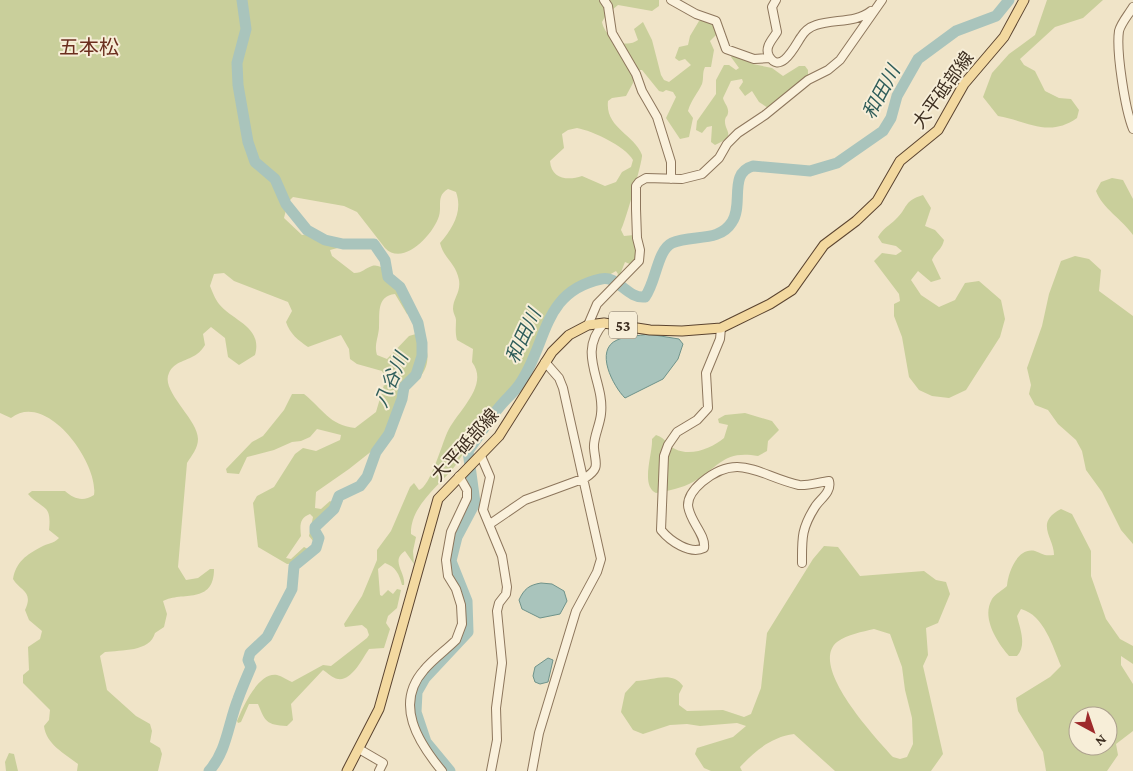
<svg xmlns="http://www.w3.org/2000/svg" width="1133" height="771" font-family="'Crimson Pro','Noto Sans JP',serif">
  <rect width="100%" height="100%" fill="#f0e4c8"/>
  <path fill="#c9cf9b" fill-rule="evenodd" d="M0 0H659V6L652 11 618 5 606 15 602 22C605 37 624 50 638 40L634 29 643 22 652 40 661 75 664 80 669 82 691 65 685 59 679 61 675 58 679 47 688 45 690 36 699 21 704 20 715 25 717 34 710 41 714 50 711 67H705C702 73 704 78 702 84 698 93 691 100 688 111L693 118 689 137 680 139 666 118 676 97 673 92 666 90 663 92 659 91 642 70H638L633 76V83L626 96 612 98 608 101C605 128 634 134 642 155 643 160 625 223 621 230L624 236 634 235C636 247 639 255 632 265L625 262 618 280 616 279 618 274 616 271 609 275 601 274 597 278C549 279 542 346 520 377 512 390 500 400 491 413 479 430 467 448 455 466 439 486 410 506 411 534L416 537 413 551 414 564 405 551C390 561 406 572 404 585H402C399 574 396 567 385 563L378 569 380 595 382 596 388 590 393 594 397 589 401 590 397 608 388 616 386 623 390 629 384 648 369 649C362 659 352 681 338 679 332 678 328 673 323 670L291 704 293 720 287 726C266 725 265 721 258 704H249L241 722 238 723 237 721C243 707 258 672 277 675 282 676 287 680 292 682L323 665 331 666 367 638 369 635 367 629 362 625 345 627 344 624 362 596 377 560V550L391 531 410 487 414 483 419 490C430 487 442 444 447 433 457 411 490 386 472 362L473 349 457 340C455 332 456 328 456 320 456 317 453 313 453 309 453 298 461 293 459 280 456 263 444 259 440 243 453 228 463 211 456 192L448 189C436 196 442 205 439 216 433 235 403 267 385 248L357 212 344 206 293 197 288 202 284 218 302 235 315 233 351 242 349 245 330 250 332 256 354 273C363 273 365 268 372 266 389 261 407 301 417 312V317L407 314 395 294C376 296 380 314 379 328 378 339 374 345 377 355L387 359 409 336 416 334C430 343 431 365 420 377 416 381 411 383 406 386L405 397 387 439 349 469 316 492 315 508 321 509 330 501 335 504 314 526 312 532 315 539 313 541 309 536 313 517 310 514C299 518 300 526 301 536L286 558 291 559 304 547 310 550C306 558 296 564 287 564L258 547 253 503 257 496 274 487 295 454 303 448 316 451 340 440 341 435 317 429 310 437 301 441 292 442 274 450 247 457 239 474 227 473 226 469 252 442 263 436 284 410 292 394H304C323 409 329 425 355 428L376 412 386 378 382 371 357 364 350 359 349 349 341 335 308 347C298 340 290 334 286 322L292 311 288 302 234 281 224 273 214 274 210 286C212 291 215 299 219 304 233 321 263 327 255 355L239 365 228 357 225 338 211 327 203 334 205 345C203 348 200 352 197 354 188 361 174 361 169 373 160 391 198 419 198 439 198 448 192 455 187 463L178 567 186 580 198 578 210 569H214C214 605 182 591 163 601L167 614 164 627 155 633C150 652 121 650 105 652L100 656 107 690 136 716 150 724 152 731 150 742 160 748 162 754 158 771H77L78 764C64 753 46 744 44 726L49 720 50 710 23 683V675L29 670 28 647 40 639 42 631 29 620 25 610C34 591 20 591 13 579 16 562 26 555 41 547 48 543 53 544 59 538L49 530C52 503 42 510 28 494L32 491H65C74 499 83 502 94 495 99 464 47 390 11 418L0 413ZM577 128C593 131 625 146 633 160L631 167 622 172 616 182 605 186 582 176C568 181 551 179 550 161L564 148 562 134 568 130Z
    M1047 0H1103L1083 18 1055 27 1020 59 1024 65 1035 71 1045 91 1059 98 1071 99 1079 110 1077 118C1049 138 1027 121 998 116L983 97 992 73 1009 54 1035 35Z
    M733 54 753 64 772 68 783 76 799 66H805L808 70V76L768 108 759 102 752 91 745 96 739 88 743 82 742 79 731 81 723 98C724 103 729 107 728 113 727 118 726 115 725 120 724 132 738 135 715 145L711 142 712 126 707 127 702 133 696 130 697 121 716 94V80L724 65H729L736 70 739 68 731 57Z
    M1112 178 1123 180 1133 199V235C1122 219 1102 208 1096 191L1101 182Z
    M923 195 931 208 925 226 935 230 944 240C942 250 935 252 932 260L941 279 931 282 918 271 911 280 921 295 939 307 955 300 965 283 979 281 1001 300 1005 319 1000 337 966 390 949 398 932 396 919 390 909 377 902 337 894 316V304L900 301 899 294 874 261 882 253 896 255 902 251 896 246 882 243 878 237C883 228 889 226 896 219 908 208 903 201 923 195Z
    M1075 256 1089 259 1101 270 1099 291 1133 316V544L1121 530 1102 492 1086 470 1082 451 1076 440 1058 424 1048 410 1035 405 1029 394 1031 385 1027 368 1042 326 1049 294 1061 261Z
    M745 413 772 421 779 430 768 441 767 451 758 456C724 450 720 466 693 482 683 488 667 491 656 493 640 485 653 454 652 439L656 435C667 439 667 445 675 449 691 457 712 448 724 438L728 425 719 423 718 419 725 415Z
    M1061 509 1072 514 1091 551V576L1106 619 1120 639 1133 646V664L1121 656V665L1133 684V731L1116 744 1118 755 1107 771H1046L1043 752 1018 711 1016 698 1050 677 1061 666C1053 647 1044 615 1021 609L1017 616C1020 629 1027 645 1017 656H1009C997 642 981 618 992 599 995 594 1003 590 1007 586 1008 573 1017 547 1035 551 1044 554 1042 556 1054 555 1054 537 1034 523 1061 509ZM1078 716H1108V746H1078Z
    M824 546 838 547 860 576 924 571 936 580 946 582 950 594 938 623 926 628 928 655 923 666 943 754 931 771H835L794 734C771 737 755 751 740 767L742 771H711L704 768 695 754 697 748 733 737 746 726 737 723 700 726 687 724 670 725 643 734 633 730 621 712 625 693 636 681C652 681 672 670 683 686L679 694V705L687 711 723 710 744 717 751 714 761 688 767 633 813 559ZM874 629 890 634 902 667 905 690 912 718 913 744 907 757 900 759 893 757C876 738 808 666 837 642 848 634 862 632 874 629Z
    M9 753 14 754 18 771H6L5 762Z"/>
  <path fill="#a9c4bc" stroke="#6f938a" d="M648 334 679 339 683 344 678 359 663 379 625 398C613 386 594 350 617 340 626 336 639 336 648 334Z
    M541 583 552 584 564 591 567 601 560 614 540 618 522 609 519 600C524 589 529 585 541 583Z
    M548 658 553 660 548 682 540 684 535 682 533 676 535 667Z"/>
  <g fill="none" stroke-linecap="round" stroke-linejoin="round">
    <path stroke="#a9c4bc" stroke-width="11" d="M209 771C227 751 228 724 238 699 242 688 246 679 251 667L248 660 250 653 267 637 292 589 294 566 316 548 319 538 315 531V527L334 509 339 496 360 486 367 477 376 452 389 434 402 399 404 387 416 375 422 356V343L418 323 400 287 388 277 385 260 374 244H343L325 240 307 230 286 204 275 179 255 162 248 142 238 85 237 63 246 29 242 0
      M450 771 426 742 416 712 417 692 425 678 468 632 467 601 451 561 457 537 475 503 468 451C479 436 489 419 501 405 507 398 514 392 519 385 548 344 541 292 601 279 618 275 627 299 645 297 656 283 657 250 672 243 692 234 719 243 732 222 744 204 728 173 753 166L810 171 837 163 883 131 891 118 897 96 918 59 956 31 996 16 1009 0"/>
    <defs>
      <path id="minor" d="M604 0 608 6 612 33 636 74 642 91 657 117 671 162V179
        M671 0 696 14 716 21 726 49 754 59 770 58
        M776 0 772 7 777 32C773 39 764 47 769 56 781 76 796 44 801 37 804 32 810 27 816 25 834 19 856 23 871 11
        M1133 7C1129 14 1121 23 1119 31 1116 51 1125 109 1133 129
        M588 325 597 304 639 261 640 250 637 238 636 209V186L639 182 646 178 682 179 702 174 719 158 727 144 738 133 765 115 808 80 828 70 840 60 882 0
        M721 328 720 339 706 373 708 408 697 420 677 432 668 445 664 456 661 530C670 541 690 555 704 548 706 534 689 521 688 505 688 497 695 488 702 482 739 451 759 476 799 485 807 486 820 482 829 481 832 492 820 499 815 507 801 529 802 539 802 563
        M481 456 490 477 483 510 502 556 507 587 506 594 499 603 497 611 502 663 496 708 497 740 491 771
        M490 524 525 500 585 478C601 468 595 463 594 448 593 438 600 425 601 414 605 381 576 354 604 323
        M359 749 383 763 379 771
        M442 771C418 742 394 704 424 670 433 659 446 650 456 640L462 624 461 605 456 589 448 576 446 560 451 532 467 498V490L459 476
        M532 771 539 733 576 611 597 572 601 559 563 388 559 378 545 362"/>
      <path id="major" d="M347 771 379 709 438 499 499 436 552 352 569 335 588 325 604 323 650 330 682 331 721 328 770 304 792 290 824 245 856 221 877 201 900 161 938 130 964 84 1004 37 1024 0"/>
    </defs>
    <use href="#minor" stroke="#8d765c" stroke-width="10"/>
    <use href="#major" stroke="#5b4430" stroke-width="11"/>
    <use href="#minor" stroke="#faf1dc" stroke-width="8"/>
    <use href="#major" stroke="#f3d9a0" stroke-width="9"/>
  </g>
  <g text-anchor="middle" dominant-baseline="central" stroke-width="4" stroke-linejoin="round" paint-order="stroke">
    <rect fill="#f7eed8" stroke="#756857" stroke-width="1" x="609" y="311.5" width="28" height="27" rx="4"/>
    <g font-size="16" font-weight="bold" fill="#3d2e20">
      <text x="623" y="325">53</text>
    </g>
    <g font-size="18" fill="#3d2e20" stroke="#f7eed8">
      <text transform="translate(943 90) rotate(-54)">大平砥部線</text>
      <text transform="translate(465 445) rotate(-48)">大平砥部線</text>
    </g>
    <g font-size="19" font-style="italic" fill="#2f5d5a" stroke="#f7eed8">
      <text transform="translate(881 92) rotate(-62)">和田川</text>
      <text transform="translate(523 336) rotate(-65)">和田川</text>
      <text transform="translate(391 380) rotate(-67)">八谷川</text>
    </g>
    <g font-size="20" fill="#6b2e1e" stroke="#f7eed8">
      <text x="89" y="47">五本松</text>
    </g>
  </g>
  <g transform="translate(1093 731) rotate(140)"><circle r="24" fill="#f7eed8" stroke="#ada18e"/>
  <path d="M0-4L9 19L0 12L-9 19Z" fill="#9e2a2b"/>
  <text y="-8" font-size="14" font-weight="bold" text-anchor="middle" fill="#3d2e20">N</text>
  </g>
</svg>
